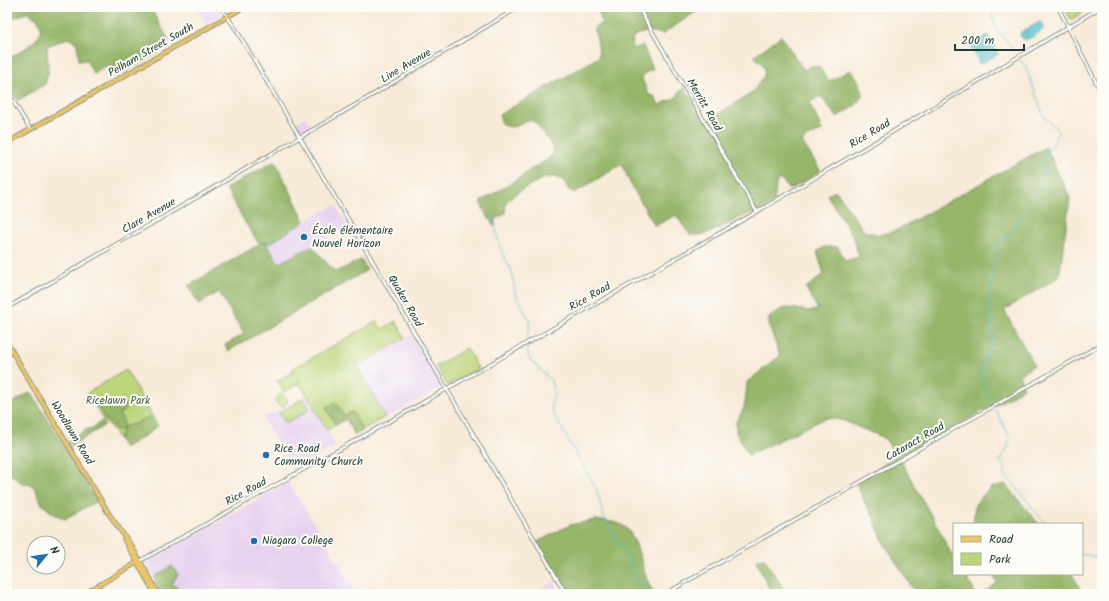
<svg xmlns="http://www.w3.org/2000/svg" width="1109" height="601" font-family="Kalam,sans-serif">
  <rect width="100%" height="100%" fill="#fdfcf7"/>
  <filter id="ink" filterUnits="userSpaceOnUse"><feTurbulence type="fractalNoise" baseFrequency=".025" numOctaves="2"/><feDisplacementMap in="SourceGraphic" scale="8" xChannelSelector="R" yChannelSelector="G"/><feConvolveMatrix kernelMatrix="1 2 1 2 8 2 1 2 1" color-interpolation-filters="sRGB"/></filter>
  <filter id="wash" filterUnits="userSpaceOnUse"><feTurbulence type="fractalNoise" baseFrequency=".012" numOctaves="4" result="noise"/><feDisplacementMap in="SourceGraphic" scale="16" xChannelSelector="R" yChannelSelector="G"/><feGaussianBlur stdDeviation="0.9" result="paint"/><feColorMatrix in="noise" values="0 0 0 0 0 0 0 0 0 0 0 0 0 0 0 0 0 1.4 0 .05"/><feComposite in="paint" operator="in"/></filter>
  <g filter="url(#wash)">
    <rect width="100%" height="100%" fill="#f8ead8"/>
    <path fill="#e7d2ef" d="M196 7H217L222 14 221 17 206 25Z
      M305 117 313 129 301 136 294 125Z
      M335 205 348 226 279 264 269 244 305 221Z
      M412 335 442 387 387 417 385 416 357 366Z
      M307 398 336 446 293 470 263 418Z
      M288 482 312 520 357 594H164L146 563Z
      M554 581 561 594H532Z"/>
    <path fill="#bdd57a" stroke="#6e8957" d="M1064 7H1092L1072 19 1070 18Z
      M377 321 382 329 396 321 405 338 357 366 385 417 362 430 352 412 344 416 326 407 336 425 327 430 298 380 299 383 284 392 277 381 294 372 292 369Z
      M467 348 478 369 448 385H447L436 366Z
      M126 370 158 426 123 446 111 427 104 421 87 393Z
      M282 394 288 400C287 404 285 406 280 407L275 402V399L279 395Z
      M303 398 310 410 285 423 279 413Z"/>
    <path fill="#96b66a" stroke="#5a7a4f" d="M7 7H74L78 9 90 7H150L169 41 165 48 117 76 109 65 94 74 86 60 79 61 77 43 68 38 47 46 48 74 45 84 17 101 7 83V59C18 53 51 37 38 20 36 17 30 15 27 13L8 19Z
      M596 7H703L663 34 649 31 633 36 632 49 643 46 653 69 644 74 642 79 649 95 654 96 659 105 677 97 680 91 684 87 707 121 752 93 764 76 765 69 762 64 754 56 781 36 804 70 812 66 819 67 829 81 834 79 850 70C857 76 861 85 863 94L856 105 837 117 820 96 809 103 815 114 822 131 807 137 802 142 821 171 791 189H788L783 181 778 179 776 185 774 202C769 205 764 209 758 211 754 213 750 213 746 215 728 223 710 237 690 235L676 215 655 226 630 183 622 164 576 192C568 193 566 186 564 180 559 179 555 176 551 177 540 178 514 193 506 202L505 214 495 219V227L487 216 480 202 518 179 530 170 547 160 554 153 552 146 536 123 529 120C518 125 514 130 502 124L499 115 599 57 598 43 594 28 602 23 598 10Z
      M1046 147 1070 198 1059 277 1004 310 1034 365 1019 375 1024 387C1009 400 988 408 970 418 947 431 924 445 900 459L914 485 942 535 946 544 954 558V574H964L976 594H916L884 543 872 514 865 503 857 485 859 481 894 458V452L886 440 880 436 842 420 826 418 748 455 736 432V422L744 408 746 394 747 382 780 356 769 326V318C772 315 776 312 780 310 792 304 807 315 818 309L806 288 824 274 817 252 824 247H838L845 261 859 257 853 236 827 195 836 191 864 231 879 235 895 231 940 206Z
      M275 161 305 221 269 244 265 242 279 263 312 246 335 272 361 260 367 270 228 351 225 345 244 334 219 292 199 304 188 286 263 242H258L246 224 226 188Z
      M31 392 97 501 65 519 52 513 42 504 35 488 31 485 20 482 12 475H7V406Z
      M114 401 125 404V411L119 413 124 422 122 428 118 431 106 420 95 403 96 402Z
      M336 402 344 416 352 412 363 431 355 435 346 419 336 425 326 407Z
      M150 416 155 425 151 432 124 448 119 439 123 427 134 424H137L138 422Z
      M102 421 105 425 71 446 68 441 80 434 83 431 92 428Z
      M1005 484 1039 524H973L975 505 982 496 990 488Z
      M595 520C603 521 614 521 622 525 636 532 642 566 647 580 649 585 652 589 654 594H568L537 542 570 525Z
      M764 558 784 589 805 588 809 594H772L756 561Z
      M172 566 178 574 172 584 184 591V594H162L154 577Z
      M992 574H1072L1083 594H984L983 593 997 583Z"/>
    <path fill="#53bfcc" stroke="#397e80" d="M1040 22C1053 27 1030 40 1023 40L1020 35 1021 32Z
      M988 35 998 54 980 64 970 45Z"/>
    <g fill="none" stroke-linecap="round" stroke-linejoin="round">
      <path stroke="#53bfcc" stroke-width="1" d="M990 7 995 27 1014 51
        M1015 53 1017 55
        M488 213 494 222 500 248 512 272 515 293 530 321 527 341
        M527 347 528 355 531 361 551 380 554 394 551 408 554 415 596 488 604 518 623 550 639 583 654 594
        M993 405 987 393 980 376 993 337 990 303 994 259 997 245 1012 232 1041 186 1044 160 1058 134V130L1044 117 1026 68 1020 59
        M995 409 1010 437 1007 449 1000 461 1004 466 1005 474 1046 524
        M1082 554 1102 558"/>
    </g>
  </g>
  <g filter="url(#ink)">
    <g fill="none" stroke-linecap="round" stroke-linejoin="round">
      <defs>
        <path id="minor" d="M221 7 237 31 362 243 566 594
          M638 7 757 212
          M1058 7 1102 94
          M7 91 30 129
          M7 308 374 94 519 7
          M140 561 408 411 748 217 970 86 1101 7
          M665 594 1102 344"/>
        <path id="major" d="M7 143 244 7
          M7 343 109 514 132 547 159 594
          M124 539 155 594
          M84 594 138 562"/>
      </defs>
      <use href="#minor" stroke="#8c9486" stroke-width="4.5"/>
      <use href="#major" stroke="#8c9486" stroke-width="5.5"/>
      <use href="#minor" stroke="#fff" stroke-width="2.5"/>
      <use href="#major" stroke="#edc569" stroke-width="3.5"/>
    </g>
  </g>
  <g fill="#1f6fb2" stroke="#fdfcf7" stroke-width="1.5">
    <circle cx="304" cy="237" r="4"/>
    <circle cx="266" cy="455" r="4"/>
    <circle cx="254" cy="541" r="4"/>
  </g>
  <g text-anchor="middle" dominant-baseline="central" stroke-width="4" stroke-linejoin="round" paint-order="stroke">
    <g font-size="11" fill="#1f3d34" stroke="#fdfcf7">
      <text transform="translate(151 50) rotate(-30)">Pelham Street South</text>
      <text transform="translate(406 66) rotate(-31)">Line Avenue</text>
      <text transform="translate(704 105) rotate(60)">Merritt Road</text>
      <text transform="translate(870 134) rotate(-31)">Rice Road</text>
      <text transform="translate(149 216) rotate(-30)">Clare Avenue</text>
      <text transform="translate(590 297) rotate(-30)">Rice Road</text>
      <text transform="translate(405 301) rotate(60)">Quaker Road</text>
      <text transform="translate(72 433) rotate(59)">Woodlawn Road</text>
      <text transform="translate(915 442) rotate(-30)">Cataract Road</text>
      <text transform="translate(246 492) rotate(-29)">Rice Road</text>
    </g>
    <g font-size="11" fill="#1f3d34" stroke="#fdfcf7" text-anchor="start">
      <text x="312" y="231">École élémentaire<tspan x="312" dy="13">Nouvel Horizon</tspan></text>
      <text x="274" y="449">Rice Road<tspan x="274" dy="13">Community Church</tspan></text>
      <text x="262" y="541">Niagara College</text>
    </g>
    <g font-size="11" fill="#466346" stroke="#fdfcf7">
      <text x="118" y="401">Ricelawn Park</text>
    </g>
  </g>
  <rect width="1109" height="601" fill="none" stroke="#fdfcf7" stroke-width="24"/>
  <rect x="953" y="523" width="130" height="52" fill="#fdfcf7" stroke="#a4b0a9"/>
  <rect x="961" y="536" width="20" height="6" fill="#edc569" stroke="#a4b0a9"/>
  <text x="989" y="543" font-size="12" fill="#1f3d34">Road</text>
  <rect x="961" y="553" width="20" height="12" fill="#bdd57a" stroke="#a4b0a9"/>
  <text x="989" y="563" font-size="12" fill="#1f3d34">Park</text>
  <g transform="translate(46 555) rotate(60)"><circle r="19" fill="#fdfcf7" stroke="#a4b0a9"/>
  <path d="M0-3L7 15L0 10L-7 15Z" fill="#1f6fb2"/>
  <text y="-6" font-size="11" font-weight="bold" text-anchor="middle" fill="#1f3d34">N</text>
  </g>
  <path d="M955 44v6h69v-6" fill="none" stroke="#1f3d34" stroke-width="2"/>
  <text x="961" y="44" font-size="12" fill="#1f3d34" stroke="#fdfcf7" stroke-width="3" paint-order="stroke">200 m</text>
</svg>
